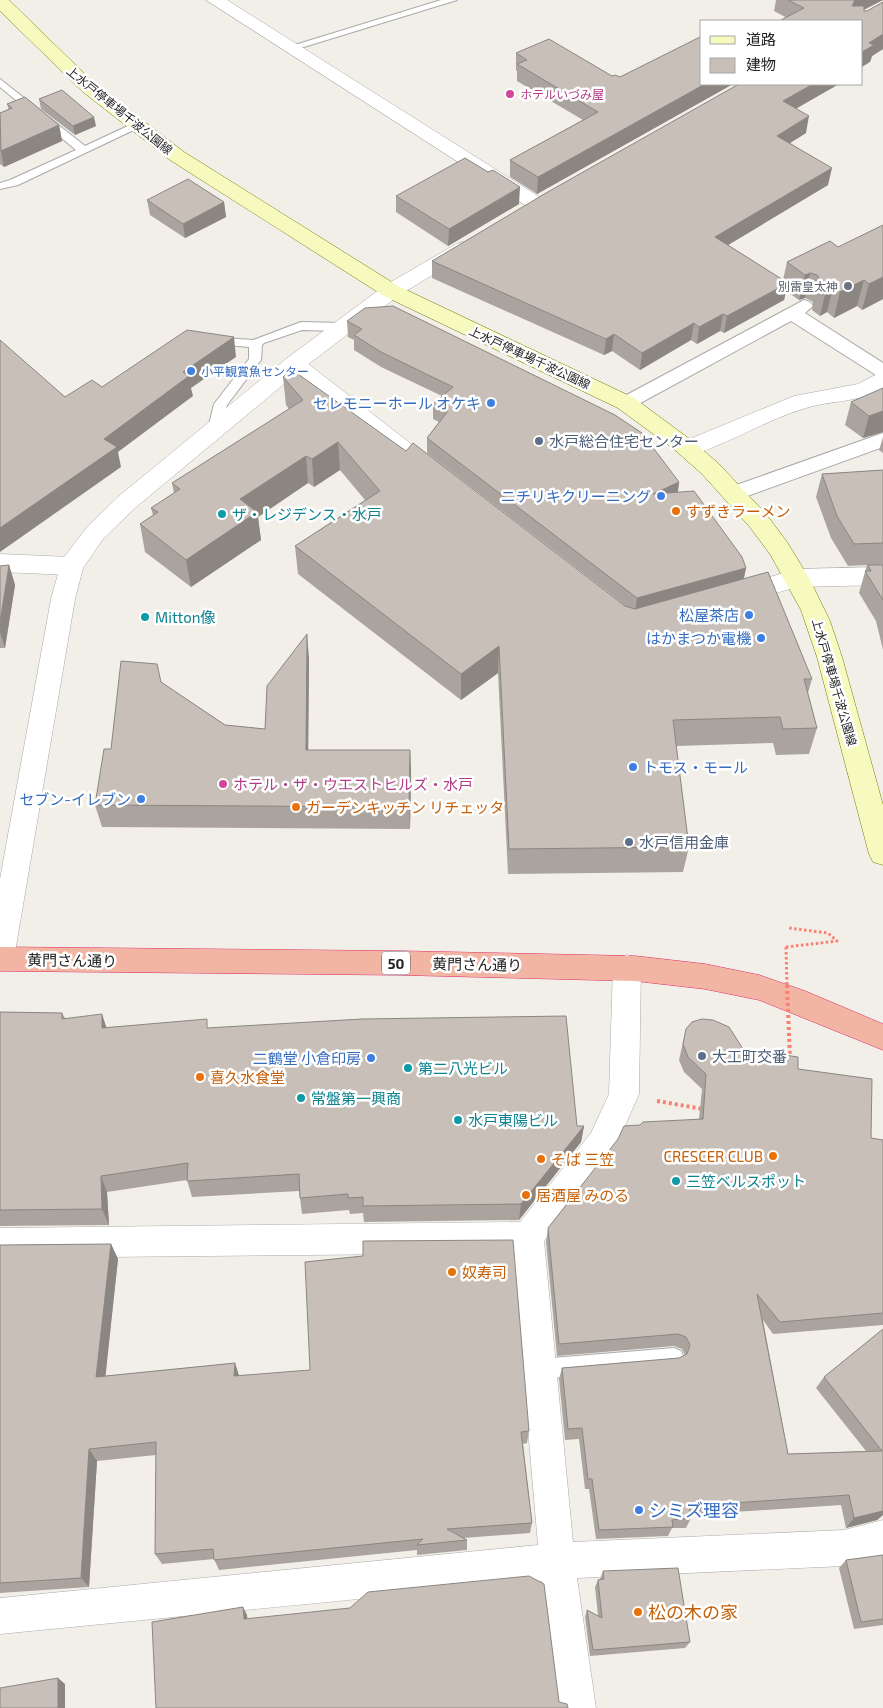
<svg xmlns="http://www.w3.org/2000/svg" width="883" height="1708" font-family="'Exo 2','Noto Sans JP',sans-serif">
  <rect width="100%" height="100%" fill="#f2efe9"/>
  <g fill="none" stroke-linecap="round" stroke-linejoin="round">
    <defs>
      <path id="service" d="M441 0H457L294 50 290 51 285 48Z
        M0 79 85 146 132 124H140L142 126 18 185 0 189V183L10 180 76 150 0 87Z
        M301 322 341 323 347 327 341 331 302 330 264 343 262 345 261 360 227 405 222 429 220 432H210L208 429 214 404 249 359V347L214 344 210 343 208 340 210 337 253 340Z
        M674 1348 681 1351 684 1358 681 1365 674 1368 540 1379 533 1376 530 1369 533 1362 540 1359Z"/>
      <path id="pedestrian" d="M804 300 810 302 813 306 805 313 883 363V377L876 375 791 321 633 407 626 409 619 407 616 403 619 399Z
        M883 433V447L742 498 735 500 728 498 725 493 728 488Z"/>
      <path id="minor" d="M206 0H227L544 200 547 204 544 208H530Z
        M463 242 470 244 473 248 470 252 398 296 391 297 384 296 381 291 384 286 456 244Z
        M294 357 302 359 433 461 436 466 433 471 425 474 417 471 286 369 283 364 286 359Z
        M883 371V388C859 403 832 400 806 408 765 420 729 444 688 456L680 453 677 448 680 443 794 396 858 384Z
        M0 554 71 557 80 560 83 566 80 572 71 575 0 572Z
        M883 567V585L797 587 737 604 728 601 725 595 728 589 797 569Z
        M627 955 637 958 641 967 639 1094 613 1153 544 1241 573 1542 844 1530 883 1520V1556L844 1566 577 1578 596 1708H558L542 1581 0 1634V1598L538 1545 513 1253 0 1258V1228L520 1222 591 1133 609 1094 613 967 617 958Z"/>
      <path id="tertiary" d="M391 285 398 286 401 291 398 296 302 369 135 508 103 539 83 568 75 599 14 958 10 967 0 970V879L51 599 62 560 87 527 119 496 286 359 384 286Z"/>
      <path id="secondary" d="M0 0H9L95 84 184 152 398 286 634 398 691 440 718 463 766 514 787 542 809 578 830 621 842 657 883 805V865L873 862 869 854 817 657 801 610 770 554 749 526 702 474 675 450 618 408 384 296 170 160 83 92 0 11Z"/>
      <path id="trunk" d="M0 947 401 951 635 956 705 964 759 975 805 991 883 1024V1050L759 1000 705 989 635 981 401 975 0 971Z"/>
    </defs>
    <use href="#service" stroke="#a9a9a9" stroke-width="2"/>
    <use href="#pedestrian" stroke="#a9a9a9" stroke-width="2"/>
    <use href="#minor" stroke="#a9a9a9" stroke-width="1"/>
    <use href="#tertiary" stroke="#a9a9a9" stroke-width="1"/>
    <use href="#secondary" stroke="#707d05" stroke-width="1"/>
    <use href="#trunk" stroke="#dc2a67" stroke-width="1"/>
    <path stroke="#fa8072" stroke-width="3" stroke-dasharray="2.5 2.5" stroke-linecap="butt" d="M786 947 837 941 828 933 789 928"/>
    <path stroke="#fa8072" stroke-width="4" stroke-dasharray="3 3" stroke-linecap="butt" d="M657 1101 703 1109"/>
    <use href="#service" fill="#fff" fill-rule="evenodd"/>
    <use href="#pedestrian" fill="#fff" fill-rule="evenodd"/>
    <use href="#minor" fill="#fff" fill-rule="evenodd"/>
    <use href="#tertiary" fill="#fff" fill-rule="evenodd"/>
    <use href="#secondary" fill="#f7fabf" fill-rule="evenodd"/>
    <use href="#trunk" fill="#f2b4a3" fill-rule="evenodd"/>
    <path stroke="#fa8072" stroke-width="3" stroke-dasharray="2.5 2.5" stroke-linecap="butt" d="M786 947 787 986"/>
    <path stroke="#fa8072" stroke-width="4" stroke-dasharray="3 3" stroke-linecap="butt" d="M787 985 790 1059"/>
  </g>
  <path fill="#aba49e" d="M776 0H883L864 10V11H867L883 2V49L872 56 870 62 774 11Z
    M516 53 612 76 702 84H733L537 194 510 177V160L583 120 517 81V71L516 70Z
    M739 84H839L796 108 806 133 790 143 828 185 728 245 783 280 787 262 830 241 883 299 862 310 857 306 834 318 827 312 820 316 812 310 813 303 812 301 805 298 799 300 786 291 784 300 724 333 720 331 697 344 691 340 640 370 612 351 604 355 432 278V261Z
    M39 99 96 126 75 135 41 109Z
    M7 104 59 125 62 141 4 167 0 164V113L9 110Z
    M396 196 519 204 448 246 396 212Z
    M147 200 224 202 226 217 185 238 150 215Z
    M347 321 679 482 678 492 746 568 744 578 812 679 808 693 817 728 809 754 776 755 773 743 676 746 689 847 683 872 508 874 498 673 461 700 298 574 295 546 365 500 340 470 314 487 308 483 258 517 261 540 191 587 145 552 140 524 153 515 151 508 174 493 172 483 289 409 286 405 283 377 626 606 427 453V438L439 422 433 419V404L442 396 381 367 354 350V340L348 337Z
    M883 388V432L863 438 845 425 851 402Z
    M883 437V453L879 450Z
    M883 470V650L876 621 859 593 867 565 848 566 831 538 816 497 822 474Z
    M9 565 15 585 5 648H0V566Z
    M309 658 308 750H410L411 773 410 829 102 827 95 805 161 682 225 725 265 729Z
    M0 1012 62 1013 65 1018 107 1027 209 1028 577 1126H584L581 1142 519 1220 364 1222 363 1213 350 1214 349 1210 302 1214 300 1198 299 1191 192 1197 187 1180 107 1192 109 1225 0 1226Z
    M686 1029 798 1069 871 1138 883 1140V1325L773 1334 763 1320 788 1454 866 1451 816 1388 824 1377 883 1329V1515L877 1520 846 1528 841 1505 690 1515 691 1518 686 1528H672L668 1536 596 1539 589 1489H585L579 1439 565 1440 559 1379 562 1368 679 1358 685 1355 682 1349 674 1346 557 1356 546 1242 548 1228 640 1125 699 1119 702 1089 684 1072 679 1060Z
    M111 1244 118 1259 105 1376 235 1363 239 1376 529 1431 527 1443 523 1444 532 1523 530 1533 463 1538 467 1540V1550L417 1555V1550L219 1570 214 1559 162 1564 155 1554 156 1455 97 1461 89 1587 0 1593V1245Z
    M883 1555V1625L854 1629 839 1568 846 1560Z
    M603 1571 690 1642 685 1648 590 1656 585 1617 587 1610 598 1616 595 1587 598 1580 600 1579Z"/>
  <path fill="#8b8681" d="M855 0H883L852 15V6Z
    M883 34V49L872 56 870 62 862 67V52L869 43Z
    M705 84H733L537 194 538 177Z
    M813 84H839L780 118 783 101Z
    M809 116 806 133 774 153 777 136Z
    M94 117 96 126 75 135 73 126Z
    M59 125 62 141 4 167 1 151Z
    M832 168 828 185 713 254 715 237Z
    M520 187 519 204 448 246 449 229Z
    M224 202 226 217 185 238 183 224Z
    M810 273 805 298 799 300 805 275Z
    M883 274V299L862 310 869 284Z
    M864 280 857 306 834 318 840 292Z
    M788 283 784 300 724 333 727 316Z
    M833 287 827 312 820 316 826 290Z
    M723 314 720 331 697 344 699 327Z
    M694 323 691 340 640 370 642 353Z
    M614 334 612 351 604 355 606 339Z
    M234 337 236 357 191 388 193 396 118 452 121 467 0 552V528L104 439 183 372Z
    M883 411V432L863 438 869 416Z
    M338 442 340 470 314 487 312 459Z
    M306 456 308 483 258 517 261 540 191 587 186 560 240 499Z
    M679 482 677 497 653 494Z
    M9 565 15 585 5 648 0 632V623Z
    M746 568 743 582 635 613 637 598Z
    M307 634 309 658 308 772 306 750Z
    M499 646 498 673 461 700V674Z
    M410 750 411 773 410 829 409 807Z
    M102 1014 108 1032 102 1028Z
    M584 1126 581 1142 519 1220 521 1204Z
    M101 1176 107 1192 109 1225 102 1209Z
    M111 1244 118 1259 104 1390 96 1377Z
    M235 1363 239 1376H234Z
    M89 1449 97 1461 89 1587 81 1578Z
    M883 1511V1515L877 1520 846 1528 854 1518Z
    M243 1607 247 1615 248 1627 244 1619Z
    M58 1678 65 1684V1708H58Z"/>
  <path fill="#c7bfb8" stroke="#8b8681" d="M788 0H855L852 6H864V11H867L883 2V34L869 43 874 45 862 52V21H779L804 8Z
    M702 36V84H705L538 177 510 160 598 112 517 64 527 60 516 53 549 39 612 76 615 75 620 77Z
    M739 84H813L783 101 809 116 777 136 832 168 715 237 788 283 727 316 723 314 699 327 694 323 642 353 614 334 606 339 432 261 546 193Z
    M62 90 94 117 73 126 39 99Z
    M25 97 59 125 1 151 0 113 12 108 7 104Z
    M465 158 488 172 493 170 520 187 449 229 396 196Z
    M188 179 224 202 183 224 147 200Z
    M883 225V277L869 284 864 280 840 292 833 287 826 290 817 284 821 281 817 275 810 273 805 275 787 262 830 241 838 247Z
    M393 306 615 415 642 433 679 482 653 494 694 491 742 557 746 568 637 598 427 438 448 411 433 404 453 387 381 352 354 335 362 329 347 321 365 308Z
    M187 330 234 337 183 372 189 376 104 439 117 447 0 528V340L65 397 92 380 102 387Z
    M291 369 406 451 413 443 625 606 635 609 768 572 812 679H804L817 728 783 729 780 717 673 720 689 847 509 849 499 646 461 674 295 546 380 491 338 442 312 459 306 456 240 499 257 512 186 560 140 524 158 512 151 508 180 489 172 483 303 400 283 377Z
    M883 388V411L869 416 851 402Z
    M883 470V543L854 544 837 516 822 474Z
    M9 565 0 623V566Z
    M868 565H883V600L865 571H871Z
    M307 634 306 750H410L409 807 95 805 104 749H111L121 661 157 664 161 682 225 725 265 729 267 686Z
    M0 1012 62 1013V1019L102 1014V1028L207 1019V1028L362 1019 566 1016 577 1126H584L521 1204 363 1206V1197L348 1198V1194L300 1198 299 1174 187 1181 188 1163 101 1176 102 1209 0 1210Z
    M702 1019 713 1020 729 1027 743 1049 798 1057V1069L872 1079 871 1138 883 1140V1313L780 1322 757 1294 788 1454 882 1451 824 1377 883 1329V1511L854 1518 849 1495 689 1506 691 1518 672 1520 673 1527 599 1530 592 1479H588L582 1428 568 1429 562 1368 679 1358 687 1354 690 1345 686 1337 678 1334 559 1344 548 1228 618 1139 624 1126 640 1125 643 1122 703 1119 706 1074 688 1057 683 1044 686 1029 692 1022Z
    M513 1240 529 1431 521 1432 532 1523 447 1529 467 1540 417 1545 423 1539 214 1560 213 1549 155 1554 156 1442 89 1449 81 1578 0 1583V1245L111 1244 96 1377 235 1363 234 1376 310 1370 305 1262 363 1256V1241Z
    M883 1555V1619L861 1622 846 1560Z
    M678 1568 690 1642 593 1650 587 1610 602 1618 598 1580 604 1579 603 1571Z
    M529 1576 544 1584 559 1702 567 1704 568 1708H156L152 1622 243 1607 244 1619 350 1608 368 1592Z
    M58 1678V1708H0V1688Z"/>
  <g fill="#d1479c" stroke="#fff" stroke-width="2">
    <circle cx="510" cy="94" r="5"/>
    <circle cx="223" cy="784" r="5"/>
  </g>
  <circle fill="#6b7280" stroke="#fff" stroke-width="2" cx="848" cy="286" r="5"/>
  <g fill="#3f7fe0" stroke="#fff" stroke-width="2">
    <circle cx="191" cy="371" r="5"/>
    <circle cx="491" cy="403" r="5"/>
    <circle cx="661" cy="496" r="5"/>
    <circle cx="749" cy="615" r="5"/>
    <circle cx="761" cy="638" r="5"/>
    <circle cx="633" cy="767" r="5"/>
    <circle cx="141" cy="799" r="5"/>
    <circle cx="371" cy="1058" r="5"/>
    <circle cx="639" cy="1510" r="5"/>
  </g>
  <g fill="#5c6f8a" stroke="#fff" stroke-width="2">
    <circle cx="539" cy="441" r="5"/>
    <circle cx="629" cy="842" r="5"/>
    <circle cx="702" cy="1056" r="5"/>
  </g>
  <g fill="#e8710a" stroke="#fff" stroke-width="2">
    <circle cx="676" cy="511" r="5"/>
    <circle cx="296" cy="807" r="5"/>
    <circle cx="200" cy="1077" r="5"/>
    <circle cx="773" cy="1156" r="5"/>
    <circle cx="541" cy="1159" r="5"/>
    <circle cx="526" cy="1195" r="5"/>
    <circle cx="452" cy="1272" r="5"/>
    <circle cx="638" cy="1612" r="5"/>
  </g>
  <g fill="#0f9aa8" stroke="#fff" stroke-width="2">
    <circle cx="222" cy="514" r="5"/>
    <circle cx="145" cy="617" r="5"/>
    <circle cx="408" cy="1068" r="5"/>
    <circle cx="301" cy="1098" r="5"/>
    <circle cx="458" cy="1120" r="5"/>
    <circle cx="676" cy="1181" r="5"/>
  </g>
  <g text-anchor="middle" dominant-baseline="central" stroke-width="5" stroke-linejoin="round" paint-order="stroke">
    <g font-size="12" fill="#b23c85" stroke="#fff" text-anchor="start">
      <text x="520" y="94">ホテルいづみ屋</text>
    </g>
    <g font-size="12" fill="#222" stroke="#fff">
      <text transform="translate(120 110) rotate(39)">上水戸停車場千波公園線</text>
      <text transform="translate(530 357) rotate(25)">上水戸停車場千波公園線</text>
      <text transform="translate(835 682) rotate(74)">上水戸停車場千波公園線</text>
    </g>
    <g font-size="12" fill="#5b616d" stroke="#fff" text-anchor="end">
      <text x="838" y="286">別雷皇太神</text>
    </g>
    <g font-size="12" fill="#366cbe" stroke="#fff" text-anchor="start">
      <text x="201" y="371">小平観賞魚センター</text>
    </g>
    <rect fill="#fff" stroke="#646464" stroke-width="1" x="382" y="951.5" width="28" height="23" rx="4"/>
    <g font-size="14" font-weight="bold" fill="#222">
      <text x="396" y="963">50</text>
    </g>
    <g font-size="15" fill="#366cbe" stroke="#fff" text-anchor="end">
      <text x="481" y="403">セレモニーホール オケキ</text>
      <text x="651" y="496">ニチリキクリーニング</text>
      <text x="739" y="615">松屋茶店</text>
      <text x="751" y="638">はかまつか電機</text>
      <text x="643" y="767" text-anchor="start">トモス・モール</text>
      <text x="131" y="799">セブン-イレブン</text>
      <text x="361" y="1058">二鶴堂 小倉印房</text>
    </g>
    <g font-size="15" fill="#4e5e75" stroke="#fff" text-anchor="start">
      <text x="549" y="441">水戸総合住宅センター</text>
      <text x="639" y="842">水戸信用金庫</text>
      <text x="712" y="1056">大工町交番</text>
    </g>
    <g font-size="15" fill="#c56008" stroke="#fff" text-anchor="start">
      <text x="686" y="511">すずきラーメン</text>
      <text x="306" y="807">ガーデンキッチン リチェッタ</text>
      <text x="210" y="1077">喜久水食堂</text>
      <text x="763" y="1156" text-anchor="end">CRESCER CLUB</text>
      <text x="551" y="1159">そば 三笠</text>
      <text x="536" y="1195">居酒屋 みのる</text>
      <text x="462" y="1272">奴寿司</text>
    </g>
    <g font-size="15" fill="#0d838f" stroke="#fff" text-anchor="start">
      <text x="232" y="514">ザ・レジデンス・水戸</text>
      <text x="155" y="617">Mitton像</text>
      <text x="418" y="1068">第二八光ビル</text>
      <text x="311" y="1098">常盤第一興商</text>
      <text x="468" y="1120">水戸東陽ビル</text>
      <text x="686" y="1181">三笠ベルスポット</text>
    </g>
    <g font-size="15" fill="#b23c85" stroke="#fff" text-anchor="start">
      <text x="233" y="784">ホテル・ザ・ウエストヒルズ・水戸</text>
    </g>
    <g font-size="15" fill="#222" stroke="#fff">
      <text transform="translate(72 960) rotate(1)">黄門さん通り</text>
      <text transform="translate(477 964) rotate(1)">黄門さん通り</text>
    </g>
    <g font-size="18" fill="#366cbe" stroke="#fff" text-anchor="start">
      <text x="649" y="1510">シミズ理容</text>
    </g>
    <g font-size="18" fill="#c56008" stroke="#fff" text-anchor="start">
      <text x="648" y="1612">松の木の家</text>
    </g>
  </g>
  <rect x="700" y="20" width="162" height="65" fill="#ffffff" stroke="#a7a7a7"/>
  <rect x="710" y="36" width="25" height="8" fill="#f7fabf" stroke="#a7a7a7"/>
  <text x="746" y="45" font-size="15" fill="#222222">道路</text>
  <rect x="710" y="58" width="25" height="15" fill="#c7bfb8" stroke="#a7a7a7"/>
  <text x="746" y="70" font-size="15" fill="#222222">建物</text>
</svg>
